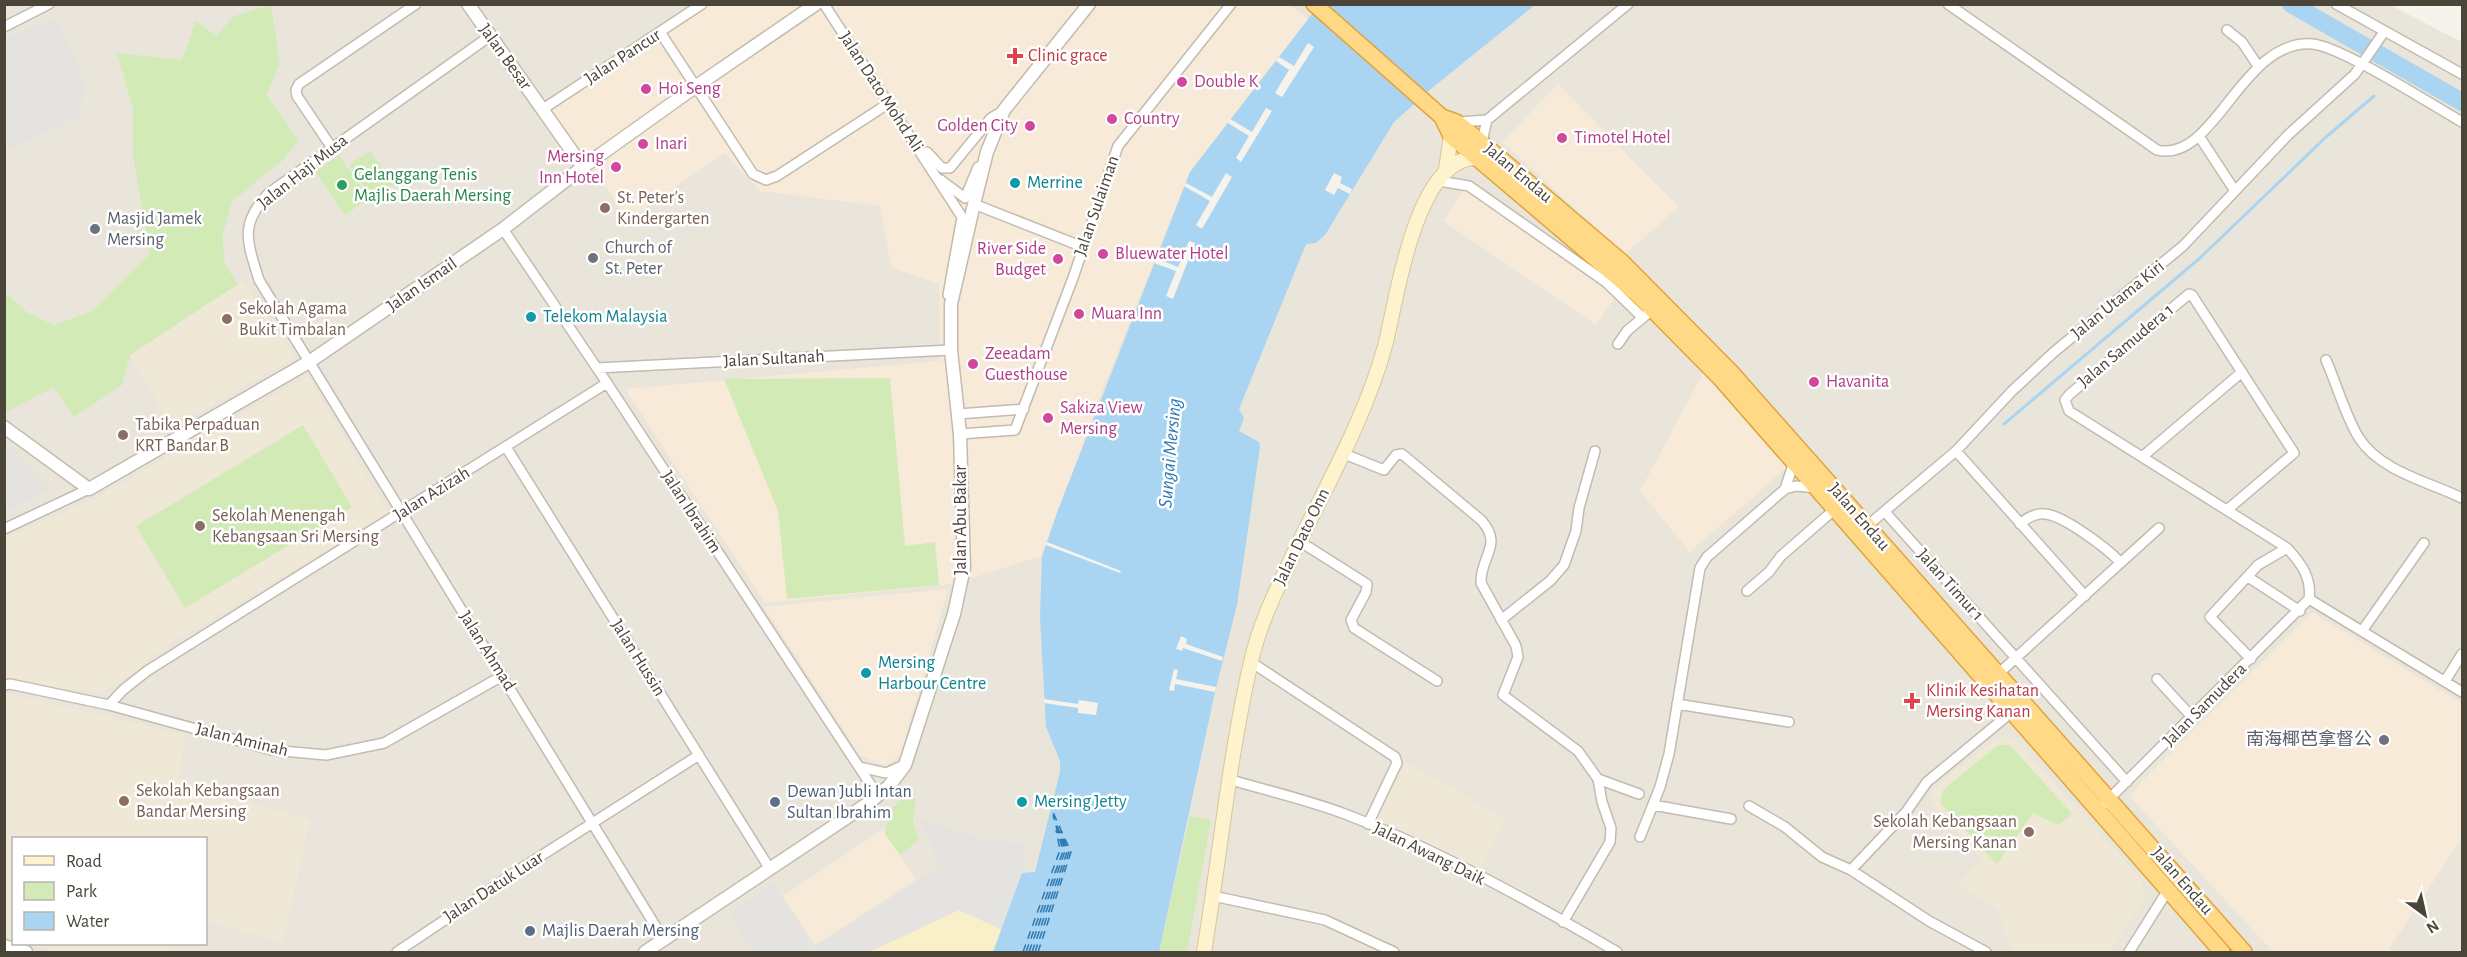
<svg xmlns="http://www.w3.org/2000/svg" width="2467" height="957" font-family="'Alegreya Sans','Noto Sans SC',sans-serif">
  <rect width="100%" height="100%" fill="#f6f3ec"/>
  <path fill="#eae5da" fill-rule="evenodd" d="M2388 4 2462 42V952H5V5ZM14 838H206V944H14Z"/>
  <path fill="#f7ead8" d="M1290 4 1308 20 1190 172 1105 384 1042 556 952 584 765 603 625 389 940 361 939 284 891 267 880 206 760 191 724 153 628 220 598 175 568 159 534 112 690 5Z
    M1558 84 1679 207 1625 254 1502 142Z
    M1470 181 1604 276 1620 290 1596 325 1443 221Z
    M1703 373 1787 467 1690 552 1640 491Z
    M948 589 901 753 887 766 875 762 860 755 764 607Z
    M2312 612 2462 704V838L2387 952H2273L2131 798 2138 785Z
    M883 829 916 880 815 945 783 896Z"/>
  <path fill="#efe8d6" d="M243 281 295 357 172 428 130 355Z
    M308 376 388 513 149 657 139 670 101 693 5 679 4 539 96 498Z
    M6 693 186 735 178 782 310 820 283 942 206 921V838H14L13 939 5 937Z
    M1998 737H2013L2141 879 2145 897 2110 952H2011L1997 909 1957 883 1983 861 1932 804 1933 788Z
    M1406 762 1505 819 1479 869 1376 819Z
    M27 944H171L169 952H56Z"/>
  <path fill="#d2eab5" d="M271 5 280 63 267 95 298 141 283 160 232 201 222 237 225 265 238 284 130 355 122 385 74 417 54 387 8 411 4 408 5 293 28 313 54 325 92 311 150 253 133 155V109L117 53 182 60 196 21 216 36 234 16Z
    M370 151 394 184 373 199 349 165Z
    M339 155 369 199 345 215 315 171Z
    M890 378 905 546 935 542 939 585 787 599 778 511 724 379Z
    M303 425 352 507 185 608 136 526Z
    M1998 745H2010L2072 814 2058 825 2033 813 1997 864 1940 803 1943 790Z
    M905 797 916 799 913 823 919 840 900 855 885 834 890 810Z
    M1190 816 1211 820 1187 952H1159Z"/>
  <path fill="#f9efc9" d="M959 910 1003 930 993 952H869Z"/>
  <path fill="#e5e3e0" d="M56 19 79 64 85 91 78 114 59 127 12 148 5 149V41L14 34Z
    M5 446 49 490 5 510H4Z
    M919 819 973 837 1026 845 1022 873 1003 930 959 910 869 952H753L729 913 773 883 814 948 940 866Z"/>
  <path fill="#a9d4f2" d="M1319 5H1535L1432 88 1394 122 1325 235 1316 243 1306 244 1239 409 1244 418 1239 431 1259 442 1260 447 1237 605 1215 692 1159 952H993L1022 873 1035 872 1060 772V761L1046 727 1040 617 1042 556 1058 510 1190 172Z"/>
  <path fill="#f6f3ec" d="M1308 43 1314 47 1282 97 1275 93 1289 70 1276 61 1279 57 1294 66Z
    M1266 108 1272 111 1241 162 1236 158 1249 136 1228 123 1230 119 1252 132Z
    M1226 173 1232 177 1202 229 1196 225 1210 201 1184 186 1186 183 1212 197Z
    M1334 173 1342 177 1340 183 1352 189 1350 194 1338 188 1334 195 1325 190Z
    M1189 241 1195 243 1173 299 1166 296 1176 271 1154 263 1156 258 1178 267Z
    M1047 542 1121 571 1120 573 1046 545Z
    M1181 636 1187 639 1186 644 1223 657 1222 661 1183 648 1182 651 1176 649Z
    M1174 669 1178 670 1176 679 1216 687 1215 692 1175 684 1174 691 1169 690Z
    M1044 699 1078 704 1079 700 1098 703 1096 715 1078 713V708L1044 703Z"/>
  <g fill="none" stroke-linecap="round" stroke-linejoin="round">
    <path stroke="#a9d4f2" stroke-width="3" d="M2004 424 2200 258 2326 137 2374 96"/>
    <path stroke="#a9d4f2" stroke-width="18" d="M2291 4 2462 102"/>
    <path stroke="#2e7ab2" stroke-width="1.5" stroke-dasharray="8 6" stroke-linecap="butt" d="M1023 952 1060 850 1056 830
      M1026 952 1063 851 1053 815
      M1029 952 1065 851 1058 829
      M1032 952 1067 852 1055 820
      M1035 952 1069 852 1060 831
      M1038 952 1071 852 1051 808"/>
    <defs>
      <path id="minor" d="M824 4 962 217 948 295
        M1948 4 2157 150C2215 164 2241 39 2312 44 2341 46 2432 105 2462 122
        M2336 4 2462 74
        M4 27 49 4
        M2227 30 2242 42 2258 66
        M660 32 753 174 766 180 777 176 889 103
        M490 36 269 193C239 224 247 241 259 280L664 940
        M543 109 702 4
        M1459 122 1487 120 1628 4
        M2199 136 2235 191
        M1485 145 1483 137 1487 120
        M332 148 297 96 296 90 299 84 416 4
        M927 152 942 168H950L991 118 1004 110
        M941 180 965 198 978 167
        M1439 181 1469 186 1606 282 1643 318
        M974 204 1083 247
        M503 229 607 383 878 796
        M1618 344 1627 331 1646 315
        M2326 360C2337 385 2345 415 2359 438 2380 471 2429 482 2462 498
        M597 368 951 350
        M958 414 1024 409
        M960 434 1015 430 1073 278 1118 146 1231 4
        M506 447 770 869
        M1956 451 2085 596
        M1342 453 1384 470 1396 455 1402 454 1481 520C1504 545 1480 556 1481 583L1516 646 1518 657 1503 695 1578 751 1598 779 1602 802 1611 828 1610 842 1563 922
        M2142 457 2242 372
        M1794 462 1785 489 1796 486 1817 488
        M2227 510 2294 453 2192 295 2189 294 2070 394 2065 400 2069 411 2287 548C2301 563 2312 578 2309 599
        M1885 512 2127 782
        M2020 524C2027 518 2036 513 2045 514 2063 515 2108 549 2120 562
        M1867 526 1956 451 2012 391 2054 352 2183 246 2288 135 2355 74 2384 32
        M4 529 89 489
        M1299 541 1367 584 1366 592 1351 620 1354 628 1437 681
        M2248 577 2300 611
        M1747 591 1769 572 1781 556 1835 509
        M2309 599 2462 692
        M1501 620 1550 581 1564 565 1576 531 1579 508 1595 451
        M2362 631 2424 543
        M2251 659 2210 617 2258 565 2287 548
        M1251 662 1395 757 1397 763 1368 824
        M1998 674 2159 528
        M2157 679 2192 717
        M2445 681 2462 654
        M4 685 10 684 109 705 272 750 326 755 384 743 502 676
        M1677 704 1789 722
        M109 705 123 690 147 671 607 383
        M859 767 886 773 904 765
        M1598 779 1639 794
        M1231 780C1269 791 1308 800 1345 814 1434 848 1534 903 1617 952
        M1653 805 1731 819
        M1749 806 1785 827 1822 857 1851 870 1929 921 1986 952
        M2099 809 2309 599
        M1640 837 1660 787 1669 754 1700 568 1707 557 1785 489
        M1851 870 1906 812 1927 782 2013 711
        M1213 896 1325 920 1394 952
        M397 952 522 868 699 755
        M2129 952 2168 890"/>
      <path id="tertiary" d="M468 4 583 167
        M4 427 89 489 309 362 503 229 583 167 695 87 816 4
        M4 946 26 952
        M645 952 870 802 889 786 905 765 954 614 964 568 960 434 951 350V304L974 204 987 152 1004 110 1089 4"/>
      <path id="secondary" d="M1446 169 1451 136
        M1204 952C1220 856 1229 757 1251 662 1259 625 1276 591 1292 557 1325 488 1365 419 1385 346 1397 300 1415 158 1476 158"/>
      <path id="trunk" d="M1314 4 1442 117 1451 136 1637 294 1721 379 2222 952
        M1442 117 1456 122 1469 132 1622 262 1730 371 2244 952"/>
    </defs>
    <use href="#minor" stroke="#c2bbae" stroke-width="12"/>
    <use href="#tertiary" stroke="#c2bbae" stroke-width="15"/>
    <use href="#secondary" stroke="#d6c79b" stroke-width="16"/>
    <use href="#trunk" stroke="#e0a43c" stroke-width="18"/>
    <use href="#minor" stroke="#fff" stroke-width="9"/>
    <use href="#tertiary" stroke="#fff" stroke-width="12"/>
    <use href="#secondary" stroke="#fff3cd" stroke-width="14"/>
    <use href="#trunk" stroke="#ffd985" stroke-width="15"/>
  </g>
  <g fill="#e0444e" stroke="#fff" stroke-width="2">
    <path d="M1012 47h6v6h6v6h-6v6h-6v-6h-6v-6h6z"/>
    <path d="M1909 692h6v6h6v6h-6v6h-6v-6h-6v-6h6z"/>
  </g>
  <g fill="#d1479c" stroke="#fff" stroke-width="2">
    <circle cx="1182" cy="82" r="6"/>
    <circle cx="646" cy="89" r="6"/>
    <circle cx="1112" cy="119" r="6"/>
    <circle cx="1030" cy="126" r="6"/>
    <circle cx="1562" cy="138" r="6"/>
    <circle cx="643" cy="144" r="6"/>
    <circle cx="616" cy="167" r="6"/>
    <circle cx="1103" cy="254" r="6"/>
    <circle cx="1058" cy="259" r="6"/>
    <circle cx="1079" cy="314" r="6"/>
    <circle cx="973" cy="364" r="6"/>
    <circle cx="1814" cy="382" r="6"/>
    <circle cx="1048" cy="418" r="6"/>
  </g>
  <g fill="#0f9aa8" stroke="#fff" stroke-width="2">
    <circle cx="1015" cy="183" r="6"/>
    <circle cx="531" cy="317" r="6"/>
    <circle cx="866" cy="673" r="6"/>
    <circle cx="1022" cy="802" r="6"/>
  </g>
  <circle fill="#2e9e5b" stroke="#fff" stroke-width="2" cx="342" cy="185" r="6"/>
  <g fill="#8d6e63" stroke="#fff" stroke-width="2">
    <circle cx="605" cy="208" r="6"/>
    <circle cx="227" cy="319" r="6"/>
    <circle cx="123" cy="435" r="6"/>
    <circle cx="200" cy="526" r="6"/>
    <circle cx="124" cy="801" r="6"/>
    <circle cx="2029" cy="832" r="6"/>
  </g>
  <g fill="#6b7280" stroke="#fff" stroke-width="2">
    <circle cx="95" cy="229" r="6"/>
    <circle cx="593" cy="258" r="6"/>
    <circle cx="2384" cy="740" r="6"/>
  </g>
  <g fill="#5c6f8a" stroke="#fff" stroke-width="2">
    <circle cx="775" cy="802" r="6"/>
    <circle cx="530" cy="931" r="6"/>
  </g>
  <g text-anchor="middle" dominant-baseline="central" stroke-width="5" stroke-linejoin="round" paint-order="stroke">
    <g font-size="18" fill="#be3a42" stroke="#fff" text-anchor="start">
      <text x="1028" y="56">Clinic grace</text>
      <text x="1926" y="691">Klinik Kesihatan<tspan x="1926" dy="21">Mersing Kanan</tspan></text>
    </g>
    <g font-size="18" fill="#4b4439" stroke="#fff">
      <text transform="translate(505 57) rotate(54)">Jalan Besar</text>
      <text transform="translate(623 57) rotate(-33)">Jalan Pancur</text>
      <text transform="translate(881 92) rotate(57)">Jalan Dato Mohd Ali</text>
      <text transform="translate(303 172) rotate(-38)">Jalan Haji Musa</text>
      <text transform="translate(1518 173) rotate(40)">Jalan Endau</text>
      <text transform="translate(1097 206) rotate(-71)">Jalan Sulaiman</text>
      <text transform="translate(422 285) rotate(-35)">Jalan Ismail</text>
      <text transform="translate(2118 300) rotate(-39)">Jalan Utama Kiri</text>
      <text transform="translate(2126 346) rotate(-40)">Jalan Samudera 1</text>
      <text transform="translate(774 359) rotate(-3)">Jalan Sultanah</text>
      <text transform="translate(432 494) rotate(-32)">Jalan Azizah</text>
      <text transform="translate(691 512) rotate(57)">Jalan Ibrahim</text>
      <text transform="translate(1859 517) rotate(49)">Jalan Endau</text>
      <text transform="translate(961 520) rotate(-90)">Jalan Abu Bakar</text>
      <text transform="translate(1302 537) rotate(-64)">Jalan Dato Onn</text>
      <text transform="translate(1950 585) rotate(48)">Jalan Timur 1</text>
      <text transform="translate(487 651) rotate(58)">Jalan Ahmad</text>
      <text transform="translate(638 658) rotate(58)">Jalan Hussin</text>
      <text transform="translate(2205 705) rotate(-45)">Jalan Samudera</text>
      <text transform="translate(242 740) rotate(14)">Jalan Aminah</text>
      <text transform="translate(1429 854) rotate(26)">Jalan Awang Daik</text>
      <text transform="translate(2182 881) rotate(49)">Jalan Endau</text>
      <text transform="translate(494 887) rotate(-33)">Jalan Datuk Luar</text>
    </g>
    <g font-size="18" fill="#b23c85" stroke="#fff" text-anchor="start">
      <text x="1194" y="82">Double K</text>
      <text x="658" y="89">Hoi Seng</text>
      <text x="1124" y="119">Country</text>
      <text x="1018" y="126" text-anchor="end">Golden City</text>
      <text x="1574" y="138">Timotel Hotel</text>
      <text x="655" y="144">Inari</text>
      <text x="604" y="157" text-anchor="end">Mersing<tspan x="604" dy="21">Inn Hotel</tspan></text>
      <text x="1046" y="249" text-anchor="end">River Side<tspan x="1046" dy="21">Budget</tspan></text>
      <text x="1115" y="254">Bluewater Hotel</text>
      <text x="1091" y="314">Muara Inn</text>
      <text x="985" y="354">Zeeadam<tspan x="985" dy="21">Guesthouse</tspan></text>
      <text x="1826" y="382">Havanita</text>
      <text x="1060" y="408">Sakiza View<tspan x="1060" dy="21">Mersing</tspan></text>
    </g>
    <g font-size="18" fill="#27864d" stroke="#fff" text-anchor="start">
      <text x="354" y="175">Gelanggang Tenis<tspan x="354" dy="21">Majlis Daerah Mersing</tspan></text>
    </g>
    <g font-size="18" fill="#0d838f" stroke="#fff" text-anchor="start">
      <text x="1027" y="183">Merrine</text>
      <text x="543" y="317">Telekom Malaysia</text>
      <text x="878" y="663">Mersing<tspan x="878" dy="21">Harbour Centre</tspan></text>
      <text x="1034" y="802">Mersing Jetty</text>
    </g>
    <g font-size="18" fill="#785e54" stroke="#fff" text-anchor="start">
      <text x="617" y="198">St. Peter's<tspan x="617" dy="21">Kindergarten</tspan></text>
      <text x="239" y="309">Sekolah Agama<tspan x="239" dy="21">Bukit Timbalan</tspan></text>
      <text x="135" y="425">Tabika Perpaduan<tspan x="135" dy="21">KRT Bandar B</tspan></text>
      <text x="212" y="516">Sekolah Menengah<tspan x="212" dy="21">Kebangsaan Sri Mersing</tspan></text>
      <text x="136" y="791">Sekolah Kebangsaan<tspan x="136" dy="21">Bandar Mersing</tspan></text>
      <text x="2017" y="822" text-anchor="end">Sekolah Kebangsaan<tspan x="2017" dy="21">Mersing Kanan</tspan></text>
    </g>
    <g font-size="18" fill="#5b616d" stroke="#fff" text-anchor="start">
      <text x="107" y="219">Masjid Jamek<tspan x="107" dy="21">Mersing</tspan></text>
      <text x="605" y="248">Church of<tspan x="605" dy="21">St. Peter</tspan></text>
      <text x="2372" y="740" text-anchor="end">南海椰芭拿督公</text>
    </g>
    <g font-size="18" fill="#4e5e75" stroke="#fff" text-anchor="start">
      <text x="787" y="792">Dewan Jubli Intan<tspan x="787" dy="21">Sultan Ibrahim</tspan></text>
      <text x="542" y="931">Majlis Daerah Mersing</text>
    </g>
    <g font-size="20" font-style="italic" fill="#2e7ab2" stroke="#fff">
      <text transform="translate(1170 453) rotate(-85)">Sungai Mersing</text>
    </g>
  </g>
  <rect width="2467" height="957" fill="none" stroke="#4b4439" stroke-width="12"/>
  <rect x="12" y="837" width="195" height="108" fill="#ffffff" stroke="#b7b4b0" stroke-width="1.5"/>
  <rect x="24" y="856" width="30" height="9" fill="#fff3cd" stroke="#b7b4b0" stroke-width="1.5"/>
  <text x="66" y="867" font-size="18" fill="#4b4439">Road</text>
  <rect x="24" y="882" width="30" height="18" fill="#d2eab5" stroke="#b7b4b0" stroke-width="1.5"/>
  <text x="66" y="897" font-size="18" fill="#4b4439">Park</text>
  <rect x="24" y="912" width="30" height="18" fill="#a9d4f2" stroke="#b7b4b0" stroke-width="1.5"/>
  <text x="66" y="927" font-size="18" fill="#4b4439">Water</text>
  <g transform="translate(2425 915) rotate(147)" stroke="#ffffff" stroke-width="4.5" paint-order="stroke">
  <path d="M0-4.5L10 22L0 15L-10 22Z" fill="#4b4439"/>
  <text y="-9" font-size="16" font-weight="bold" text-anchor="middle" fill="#4b4439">N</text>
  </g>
</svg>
